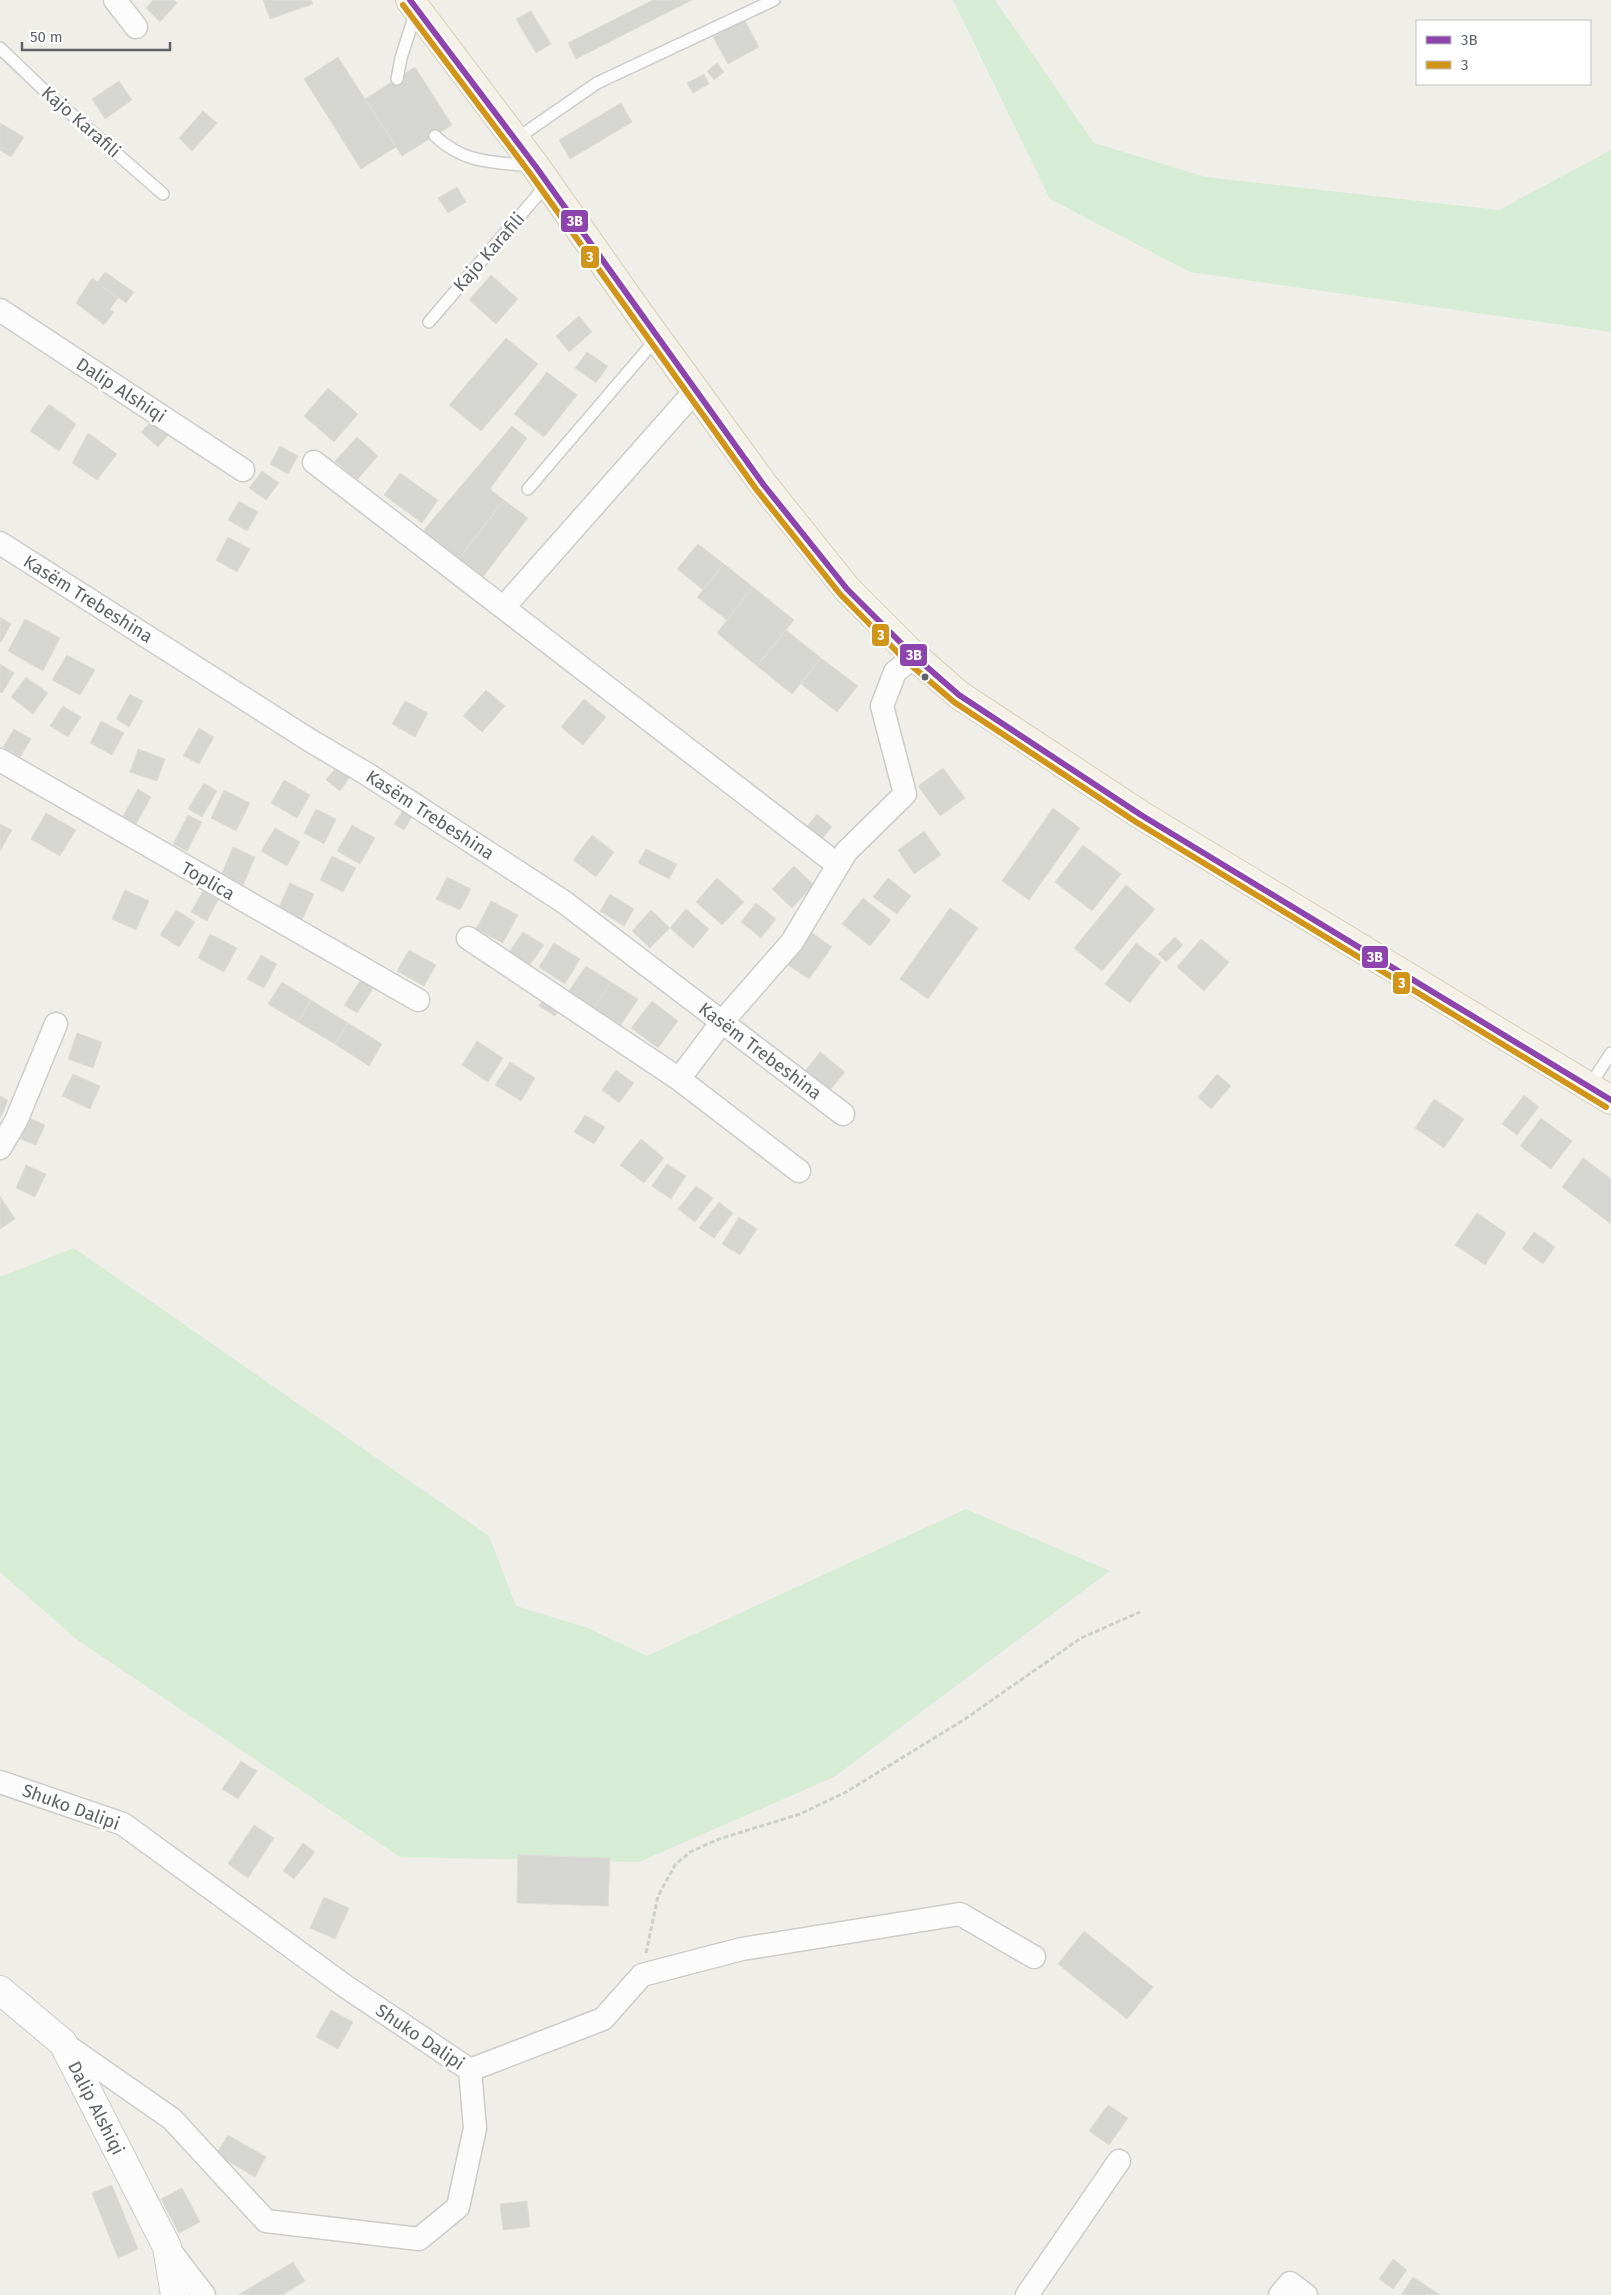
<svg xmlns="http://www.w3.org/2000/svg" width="1611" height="2295" font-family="'Fira Sans',sans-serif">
  <rect width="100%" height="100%" fill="#efeee9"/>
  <path fill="#d7ecd4" d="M953 0H995L1094 143 1206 177 1499 210 1611 150V332L1190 272 1050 199Z
    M74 1248 489 1536 516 1606 588 1628 647 1656 966 1509 1110 1571 834 1777 639 1862 400 1857 76 1639 0 1572V1277Z"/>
  <path fill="#d5d5d2" stroke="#deddd8" d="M153 0H174L177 3 160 22 146 8Z
    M263 0H311L313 4 270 19Z
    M653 0H692L576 59 568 43Z
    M531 11 551 44 536 53 516 19Z
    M744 19 759 47 728 64 713 37Z
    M338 57 396 147 361 169 304 79Z
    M717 63 724 72 714 80 707 71Z
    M415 67 452 125 402 156 365 99Z
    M704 74 709 84 693 93 687 83Z
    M119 81 132 100 105 119 92 99Z
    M621 103 632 122 570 159 559 140Z
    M203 111 217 123 192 151 179 138Z
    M0 123 24 137 11 157 0 150Z
    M457 187 466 202 448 213 438 198Z
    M105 272 134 292 126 303 97 283Z
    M491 275 518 299 496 324 469 300Z
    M92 278 118 298 110 309 114 312 104 325 76 303Z
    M579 316 592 332 569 352 556 336Z
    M506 338 538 364 481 431 449 405Z
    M587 352 608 366 596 383 575 368Z
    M547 372 577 395 544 437 514 414Z
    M328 388 358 414 334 442 304 416Z
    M49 404 76 424 59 451 30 431Z
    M154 418 170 433 158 447 141 432Z
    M512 426 527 438 490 489 504 500 458 560 422 532Z
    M88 433 117 454 97 480 72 463Z
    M357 437 378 456 357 480 335 461Z
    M280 446 298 456 288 474 270 464Z
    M262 471 279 483 266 500 249 488Z
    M400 473 438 500 422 523 384 495Z
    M504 500 528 518 482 578 458 560Z
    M239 501 258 512 247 531 228 520Z
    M228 537 250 549 237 572 216 560Z
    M698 544 724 564 703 590 677 569Z
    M724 564 753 587 727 620 697 597Z
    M753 587 794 620 757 666 717 633Z
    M0 617 11 624 1 642 0 641Z
    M25 619 60 638 43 671 8 651Z
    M786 630 821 658 792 694 757 666Z
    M67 655 95 670 80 695 52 680Z
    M821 658 858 686 837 712 801 684Z
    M0 664 14 673 2 693 0 692Z
    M26 677 48 693 33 714 11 697Z
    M486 690 505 706 482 732 463 716Z
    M130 694 143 701 129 727 116 719Z
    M584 699 606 717 583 745 561 727Z
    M405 701 428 713 415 737 392 724Z
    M63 706 81 717 68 737 50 726Z
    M101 721 124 733 112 755 90 743Z
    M199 728 214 737 199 764 183 756Z
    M14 729 31 739 20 757 3 747Z
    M138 749 165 759 157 781 130 772Z
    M337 766 350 777 340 791 326 780Z
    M943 768 965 798 940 816 918 786Z
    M284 780 310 795 297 818 271 803Z
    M204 783 217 791 202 817 188 809Z
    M138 789 151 797 136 824 123 816Z
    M224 790 250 803 236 831 211 818Z
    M1053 808 1080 828 1029 900 1002 881Z
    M316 809 336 819 324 844 304 833Z
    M404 809 413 815 404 830 394 824Z
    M46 813 76 830 60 856 31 839Z
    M817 814 832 827 820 841 805 829Z
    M188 815 202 822 187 851 173 844Z
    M0 824 12 830 0 851Z
    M352 825 375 838 360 864 337 851Z
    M275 828 300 842 287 866 261 851Z
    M924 831 941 855 914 874 898 850Z
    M592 835 614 852 596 877 573 860Z
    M1083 845 1121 874 1092 911 1055 882Z
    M233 847 255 857 243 885 221 875Z
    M646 849 677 864 669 879 638 863Z
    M332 856 356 868 343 892 320 880Z
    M794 866 814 885 792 908 772 889Z
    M447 877 471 889 460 910 436 899Z
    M717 878 744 902 722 925 696 902Z
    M888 878 911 896 897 914 873 897Z
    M290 883 314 894 302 920 278 909Z
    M1126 885 1155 909 1102 971 1074 948Z
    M125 890 149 901 136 930 112 919Z
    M203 891 218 900 207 921 191 912Z
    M610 894 634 909 624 926 600 911Z
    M863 898 891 920 870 946 842 924Z
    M491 901 518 915 503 943 476 929Z
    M756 903 776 919 761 938 741 922Z
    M950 908 978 928 928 999 900 979Z
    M686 909 709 929 693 948 670 928Z
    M176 910 195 922 179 947 160 935Z
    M651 910 670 928 650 948 632 931Z
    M523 932 544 945 529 966 509 952Z
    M811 932 832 947 809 979 788 965Z
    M210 934 237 948 224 972 198 958Z
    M1175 937 1183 945 1166 962 1158 954Z
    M1201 939 1229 962 1204 991 1177 967Z
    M554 943 580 959 565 984 539 967Z
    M1136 943 1161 962 1130 1003 1105 984Z
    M409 950 436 965 424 986 397 971Z
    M261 955 277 964 264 988 247 979Z
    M586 966 611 982 594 1008 569 991Z
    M362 978 375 986 357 1013 344 1005Z
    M282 982 311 1000 298 1022 268 1004Z
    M611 982 638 999 621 1025 594 1008Z
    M546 995 562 1004 555 1016 539 1006Z
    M311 1000 348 1023 335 1044 298 1022Z
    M652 1001 678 1021 658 1048 631 1028Z
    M348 1023 382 1044 369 1066 335 1044Z
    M77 1033 102 1042 93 1068 68 1059Z
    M477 1041 503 1058 488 1082 462 1065Z
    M820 1052 845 1072 830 1090 806 1070Z
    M510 1062 535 1078 521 1101 495 1085Z
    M616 1070 634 1083 619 1103 602 1090Z
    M73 1074 100 1086 90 1109 62 1096Z
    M1217 1074 1231 1086 1211 1109 1198 1097Z
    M1524 1095 1539 1107 1517 1135 1502 1124Z
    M0 1096 8 1100 0 1119Z
    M1434 1099 1464 1119 1444 1148 1415 1128Z
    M585 1115 605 1127 594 1144 574 1132Z
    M29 1118 45 1125 36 1145 20 1139Z
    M1541 1118 1572 1141 1551 1169 1520 1146Z
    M641 1139 664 1158 644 1183 620 1165Z
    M1583 1158 1611 1179V1224L1562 1187Z
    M667 1164 686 1176 671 1199 652 1186Z
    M26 1165 46 1174 35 1197 16 1188Z
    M696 1186 713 1198 695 1222 678 1209Z
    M0 1196 15 1219 0 1229Z
    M719 1202 733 1213 714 1238 699 1228Z
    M1477 1213 1506 1233 1485 1265 1455 1245Z
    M739 1217 757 1229 740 1255 722 1244Z
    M1534 1232 1555 1247 1543 1264 1522 1249Z
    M241 1761 257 1771 238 1799 222 1789Z
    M254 1825 274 1838 248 1878 228 1864Z
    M303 1843 315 1852 294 1879 283 1871Z
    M518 1855 610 1858 608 1906 517 1903Z
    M324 1897 349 1908 335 1939 310 1928Z
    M1084 1931 1153 1987 1127 2019 1058 1964Z
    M331 2010 353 2022 338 2049 316 2037Z
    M1108 2105 1128 2118 1109 2145 1089 2131Z
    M228 2135 266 2157 255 2177 216 2154Z
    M112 2185 138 2249 118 2258 92 2193Z
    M182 2188 200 2222 179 2233 161 2199Z
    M527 2201 530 2227 503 2230 500 2204Z
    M1393 2259 1407 2270 1393 2289 1379 2279Z
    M293 2262 305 2281 282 2295H238Z
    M1413 2277 1440 2295H1401Z"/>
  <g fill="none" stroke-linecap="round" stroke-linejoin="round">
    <defs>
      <path id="lane" d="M0 48 46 92 163 194
        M397 79 401 58 416 11
        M435 136C465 164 493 162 532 166
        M516 139 597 83 774 0
        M429 322 548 183
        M528 489 657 338
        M1589 1087 1611 1053"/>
      <path id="street" d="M115 0 136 27
        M0 310 243 470
        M314 462 838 865
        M0 543 311 741 367 774 564 902 843 1114
        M504 607 695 391
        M0 760 418 1000
        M468 938 679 1079 799 1171
        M679 1079 722 1022 792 942 846 852 905 794 882 706 895 672 904 665 912 654
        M0 1148 16 1121 56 1024
        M0 1782 123 1824 345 1986 470 2070 475 2128 458 2207 419 2239 266 2221 172 2119 63 2043
        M470 2070 603 2019 642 1975 742 1949 960 1914 1034 1957
        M167 2247 204 2295
        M1027 2295 1119 2161
        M1280 2295 1290 2283 1306 2295"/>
      <path id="secondary" d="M0 1990 63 2043 167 2247 175 2295"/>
      <path id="primary" d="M410 0 536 167 638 312 763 484 847 589 912 654 959 695 1141 815 1611 1100"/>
    </defs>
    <use href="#lane" stroke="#cccccb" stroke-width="14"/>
    <use href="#street" stroke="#cccccb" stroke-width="25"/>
    <use href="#secondary" stroke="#cbcbca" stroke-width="30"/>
    <use href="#primary" stroke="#d8ceb6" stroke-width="30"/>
    <path stroke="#cbd0cb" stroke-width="3" stroke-dasharray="5 2.5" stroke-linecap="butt" d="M646 1953 658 1896 675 1865 690 1852 719 1839 800 1814 846 1792 962 1721 1081 1638 1140 1612"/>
    <use href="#lane" stroke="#fdfcfc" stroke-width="11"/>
    <use href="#street" stroke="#fdfcfc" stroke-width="22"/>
    <use href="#secondary" stroke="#fdfcfc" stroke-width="28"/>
    <use href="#primary" stroke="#f4f1e9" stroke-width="28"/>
    <defs>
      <path id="bus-1" d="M410 0 536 167 763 484 847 589 912 654 959 695 1141 815 1611 1100"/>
      <path id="bus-2" d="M403 5 529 172 756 489 840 594 906 661 954 702 1136 822 1606 1107"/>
    </defs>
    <use href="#bus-1" stroke="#fff" stroke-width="10"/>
    <use href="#bus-2" stroke="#fff" stroke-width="10"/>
    <use href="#bus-1" stroke="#8e44ad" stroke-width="6"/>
    <use href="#bus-2" stroke="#d1951a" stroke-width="6"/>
  </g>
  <circle fill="#5e6368" stroke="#fff" stroke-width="2" cx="925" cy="677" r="4.5"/>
  <g text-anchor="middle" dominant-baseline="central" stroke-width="5" stroke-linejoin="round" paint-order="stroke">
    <g font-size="18" fill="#5e6368" stroke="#fff">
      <text transform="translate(81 122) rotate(41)">Kajo Karafili</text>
      <text transform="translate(489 252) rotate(-49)">Kajo Karafili</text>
      <text transform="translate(121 390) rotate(33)">Dalip Alshiqi</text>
      <text transform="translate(88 599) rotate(32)">Kasëm Trebeshina</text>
      <text transform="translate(430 815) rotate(33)">Kasëm Trebeshina</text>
      <text transform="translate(208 881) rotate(30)">Toplica</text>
      <text transform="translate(760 1051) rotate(37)">Kasëm Trebeshina</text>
      <text transform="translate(71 1807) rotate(20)">Shuko Dalipi</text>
      <text transform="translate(420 2037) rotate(34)">Shuko Dalipi</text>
      <text transform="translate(96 2108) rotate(63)">Dalip Alshiqi</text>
    </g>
  </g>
  <g stroke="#fff" stroke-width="2">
    <rect x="560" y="209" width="29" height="24" rx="5" fill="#8e44ad"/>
    <rect x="580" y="245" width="20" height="24" rx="5" fill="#d1951a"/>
    <rect x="871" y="623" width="19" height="24" rx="5" fill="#d1951a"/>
    <rect x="899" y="643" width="29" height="24" rx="5" fill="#8e44ad"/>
    <rect x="1361" y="945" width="28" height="24" rx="5" fill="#8e44ad"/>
    <rect x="1392" y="971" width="19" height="24" rx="5" fill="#d1951a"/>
  </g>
  <g font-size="14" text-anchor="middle" font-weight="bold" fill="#fff">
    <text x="575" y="226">3B</text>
    <text x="590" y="262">3</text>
    <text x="881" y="640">3</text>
    <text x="914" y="660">3B</text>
    <text x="1375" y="962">3B</text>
    <text x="1402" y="988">3</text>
  </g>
  <rect x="1416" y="20" width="175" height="65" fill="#ffffff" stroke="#bfc1c3"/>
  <rect x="1426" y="36" width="25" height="8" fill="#8e44ad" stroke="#bfc1c3"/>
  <text x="1461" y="45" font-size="15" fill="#5e6368">3B</text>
  <rect x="1426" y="61" width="25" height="8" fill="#d1951a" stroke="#bfc1c3"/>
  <text x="1461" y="70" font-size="15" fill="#5e6368">3</text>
  <path d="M22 42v8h148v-8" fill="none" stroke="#5e6368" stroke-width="2.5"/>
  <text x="30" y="42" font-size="15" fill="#5e6368" stroke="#ffffff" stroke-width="4" paint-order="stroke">50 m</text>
</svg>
